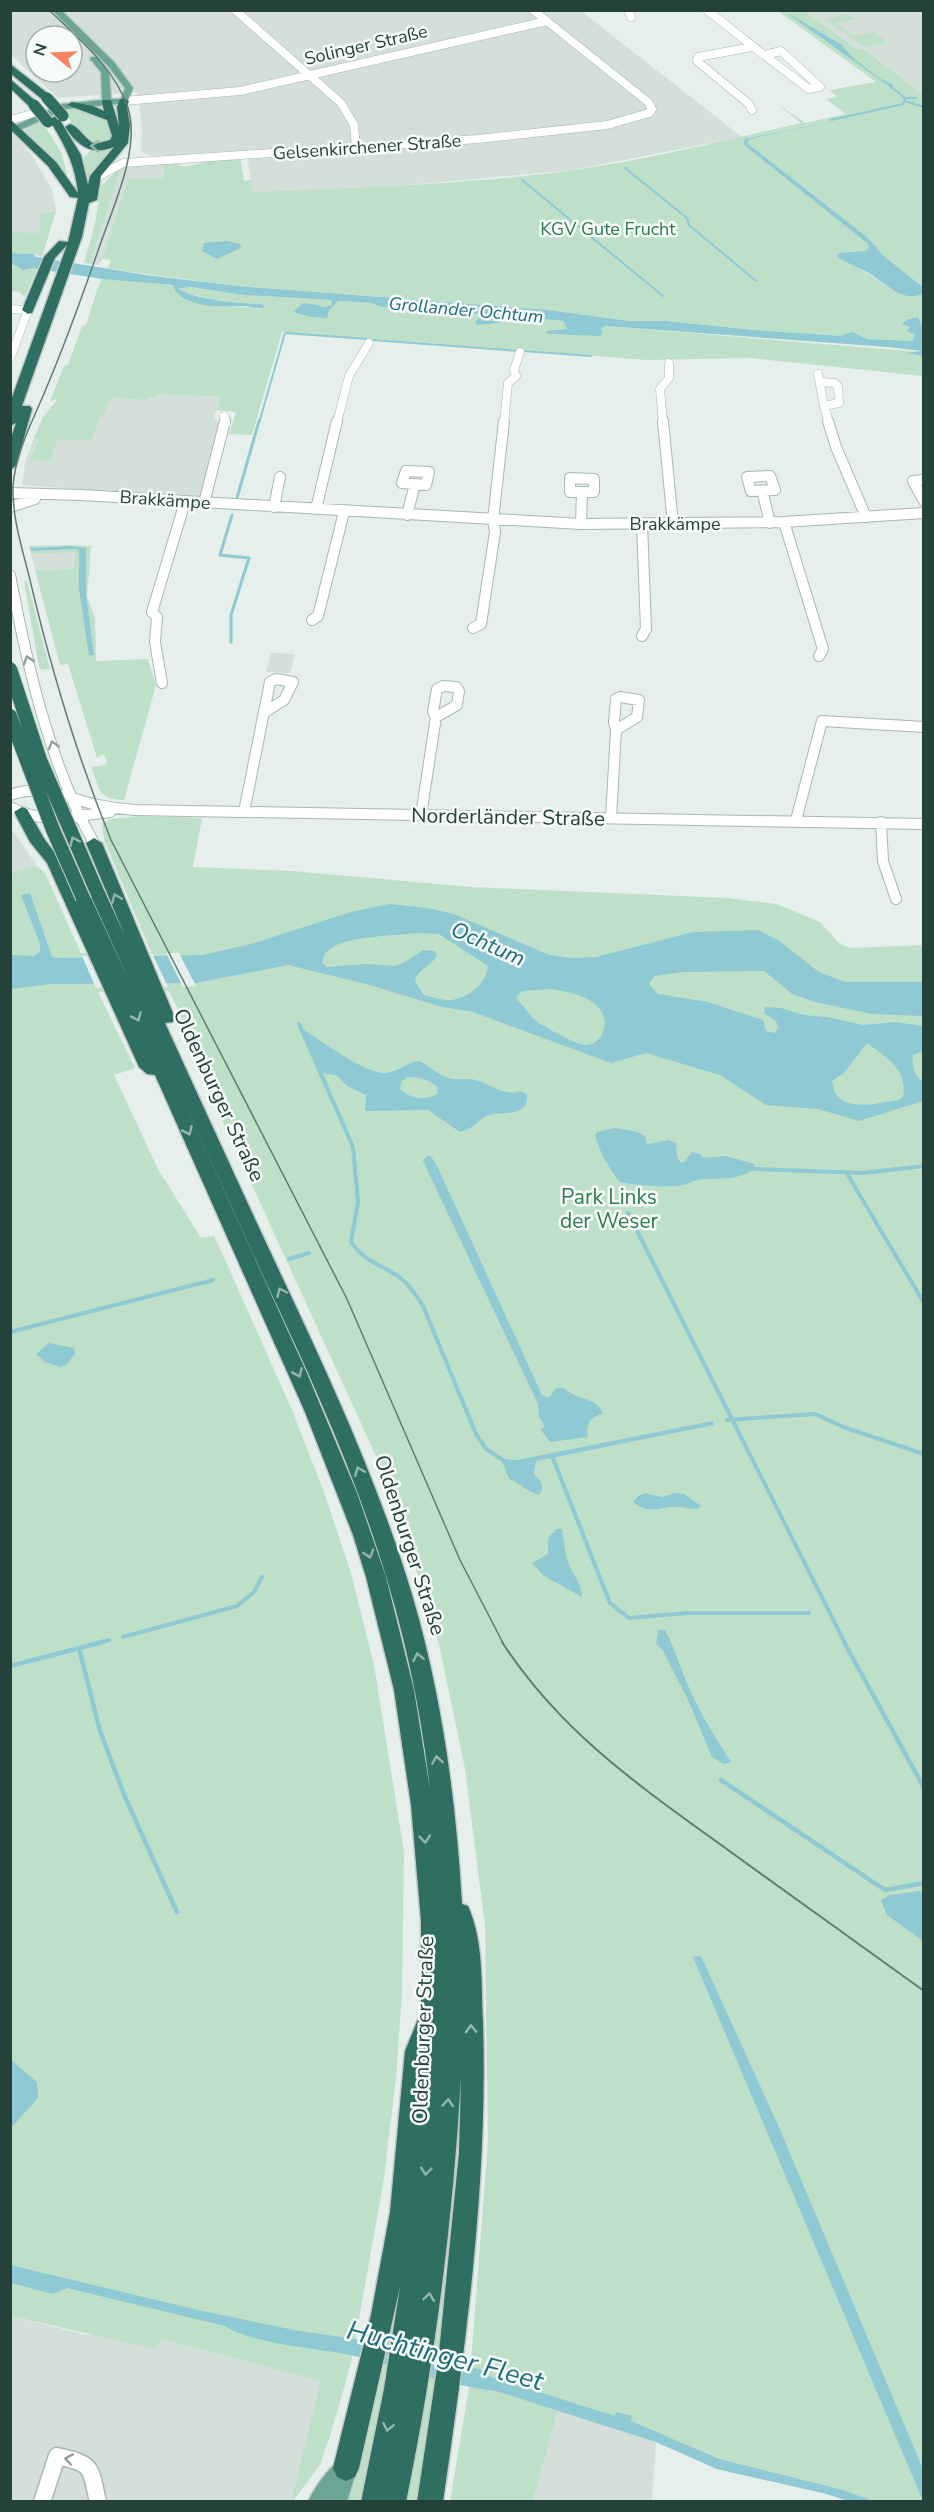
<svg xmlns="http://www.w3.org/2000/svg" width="934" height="2512" font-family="'Nunito Sans',sans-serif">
  <rect width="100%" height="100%" fill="#e6efeb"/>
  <path fill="#d4dfda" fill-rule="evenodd" d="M10 11H581L742 137 573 170 408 185 253 192 246 151 156 157 141 152 142 127 137 92 58 98 11 55ZM36 36H72V72H36Z
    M804 11H923V94L864 48 859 49Z
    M10 131 32 155 52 190 56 211 40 213V228L37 233 11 231Z
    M163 163 164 178 128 179 100 265 90 264 122 166Z
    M160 394 220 397 214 418 222 424 201 497 197 498 22 485 25 463 34 438 90 441 101 414H104L111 398 145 400Z
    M71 551 75 552 73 569 35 570 31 554Z
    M271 653 295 654 290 673 266 672Z
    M10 826 13 831 37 866 11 873Z
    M11 2316 83 2334 160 2339 322 2381 291 2501 11 2502Z
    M558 2410 656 2442 652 2501 533 2502Z"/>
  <path fill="#bfe0c8" d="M778 11H804L858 49 863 48 923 94V287L885 257 867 237 747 143 751 139 832 120 750 138 743 143 868 244 869 248 865 251 854 252 837 257C847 263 857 267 867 273 886 284 903 303 923 294V329L918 317 910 328 915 335 912 342 755 330 666 321H630L548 310 238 286 123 271 108 268 111 260 102 259 128 179 164 178 163 163 177 162 180 166C192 168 198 163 209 160 218 157 231 159 240 158L244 181 251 180 253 192C360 187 468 185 574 170 651 159 726 140 801 123L775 102 805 123 846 114 826 99 837 97 830 90 876 82Z
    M848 14 855 19 836 24 854 36 873 32 887 42 864 47 824 19Z
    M72 109 105 118 111 135 110 141C80 148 80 134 65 112Z
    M42 121 62 154 69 183 60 167 24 130Z
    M121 140 91 178 88 179 83 158 92 149Z
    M122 166 90 264 84 263 95 223 101 186Z
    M56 211 42 257 34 254 11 253 10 231 37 233 40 228V213Z
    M10 263 37 269 25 297 19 292 11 291Z
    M108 278 173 285C181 310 236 304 259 309L257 304 251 306C232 303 193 298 178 288L181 286 244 295 331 300 333 302 332 305 323 307 319 305 303 303 295 313 328 316 329 311 338 301 371 303 382 307 417 306 480 314 477 325 499 323V321H489L485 314 563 321 567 329 547 332 548 334C565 336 582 333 599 336L601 329 605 326 922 352 911 354 923 356V376L750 358 647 360 282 332 252 435 229 434 236 412 216 410 220 397 160 394 145 400 111 398 104 415H101L91 441 58 440 50 461 30 460 39 439 34 438 43 417 58 399 50 401 64 366 68 365 82 326 86 325 97 290 102 279Z
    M68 545 91 546 87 597 95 618 96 661 148 659 156 685 124 800C97 799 100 789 91 767L105 765 107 761 103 754 97 758 68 664 60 665 35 570 73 569 75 552 31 554V551L77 549 79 552C78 587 82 621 94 655L86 592V548L56 546 30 548 29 546Z
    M24 581H27L50 669 42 670 39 667Z
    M141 816 202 818 193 867 292 871 471 887 727 898 777 904 820 922 839 943 851 948 923 945V2501H849L823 2493 717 2469 656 2442 558 2411 533 2501H450L469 2388 488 2142 485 1926 465 1769 439 1644 392 1491 218 1111 193 1042 169 991 98 992 135 1068 114 1075 158 1169 201 1238 214 1236 222 1253 292 1410 324 1492 351 1573 374 1665 404 1852 402 1992 396 2079 383 2185 351 2363 332 2430 320 2465 293 2501H291L321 2381 161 2339 155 2349 11 2316V873L37 866 45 873 81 953 151 952 104 840 102 823 111 819Z
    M415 2203 390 2370 363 2489 360 2501 345 2502Z
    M444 2275 451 2276 439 2394 417 2501 404 2502 425 2403Z"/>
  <path fill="#8ec9d4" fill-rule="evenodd" d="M784 11 842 45 852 57 879 78 893 85V89Z
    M835 120 751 139 747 143 867 237 885 257 923 287V294C902 303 887 284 867 272 857 267 847 263 837 257L839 253 865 251 869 248 868 244 743 144 745 139 750 138Z
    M227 241 240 244 241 248 217 259 202 251 204 243Z
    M10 253 34 254 36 257 146 275 238 286 548 310 630 321H666L755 330 840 336 852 332 867 339 912 341 915 335 907 331 910 327 902 324 906 320 918 317 923 329V356L906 353 922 351 887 347 605 326 601 329 602 333 600 336 547 334V331L567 329 563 321 486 314 489 321H499L500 323 477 325 475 322 481 316 480 314 417 306 382 307 371 303 338 301 329 311 327 318 311 317 293 312 303 303 319 305 323 307 332 305 331 300 244 295 190 287 178 288C194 300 242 304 262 304L265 307C257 310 250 306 242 306 222 307 179 308 173 285L102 279 32 268 23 270 11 263Z
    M70 546 86 548V592L94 655H89L79 589V552L77 549 31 551 30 548Z
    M30 893 52 957 58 958 203 955 251 944 351 912 389 904 427 908 454 914 549 955 574 958 596 957 693 932 758 930 778 940 819 972 845 982H923V1016L872 1014 815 1002 792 994 764 971 683 972 654 976 649 984 658 994 708 1002 763 1020 766 1031 775 1033 778 1027 776 1021 764 1013 765 1007 781 1008 803 1015 827 1017 863 1025 895 1022 923 1026V1051L913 1055C912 1066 913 1075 923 1081V1101L859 1121 818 1109 766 1105 720 1075 646 1053 611 1063 473 1012 438 1006 370 985 288 965 196 983 50 984 11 989V955L34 956 40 952V944L21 895ZM417 933 439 934 488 966C487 983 469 997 452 1000 443 1001 432 997 424 995L415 982C417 969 432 966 437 955L434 951 423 950 405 962 394 966 367 964 327 967 322 963C323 960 323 957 325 954 337 935 396 936 417 933ZM551 989C566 991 592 996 601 1011 611 1026 599 1050 580 1044 573 1042 544 1027 538 1022 530 1017 523 1005 516 998L522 991ZM867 1043C887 1058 908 1069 903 1097 898 1101 893 1101 886 1102 864 1106 835 1110 832 1081L844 1073Z
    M301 1028C320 1040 364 1073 384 1073 396 1074 407 1062 419 1061 428 1065 434 1071 443 1076 454 1082 464 1077 476 1080 491 1084 503 1097 520 1091L527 1094C529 1118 504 1111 489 1115 479 1118 476 1128 460 1132L428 1110 365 1111 366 1095 347 1086 336 1075 321 1073ZM407 1077C419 1078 429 1078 438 1088L437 1094C424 1101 411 1099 400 1089L401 1082Z
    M615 1128 638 1132 646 1137V1142L648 1144 668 1140 676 1143 677 1156 680 1162H684L692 1152 700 1154 703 1158 726 1156 754 1164 755 1169C735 1182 717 1177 697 1180 692 1181 688 1184 684 1185 662 1188 642 1186 619 1182L603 1157 595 1136 597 1132Z
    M427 1156H431L438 1168 542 1395 549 1398 556 1388H564C577 1401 597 1396 603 1414 590 1416 585 1426 588 1437L550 1442 541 1430 545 1426 539 1417 538 1404 423 1161Z
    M49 1343 74 1348 75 1354 66 1365 60 1367 45 1362 36 1354Z
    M713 1421 714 1425 536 1461 534 1474C541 1480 545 1487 539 1495 528 1492 520 1483 509 1479L501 1459 517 1460Z
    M645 1493 662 1497 675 1493 684 1494 701 1506 697 1509C690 1509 683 1507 677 1507 658 1506 652 1516 633 1502L638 1496Z
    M556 1529H562C564 1542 565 1555 570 1567 575 1578 582 1584 582 1597L544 1576 532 1563 548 1554V1538Z
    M658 1630H665C676 1650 681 1671 691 1692 702 1716 716 1739 731 1762L724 1764 712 1757 688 1700 663 1651 656 1643Z
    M920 1891 923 1894V1941L887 1915 881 1900 890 1895Z
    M701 1956 778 2125 923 2469V2501L693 1957Z
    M11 2060 37 2082 38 2098 11 2128Z
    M10 2265 198 2310 299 2331 355 2339 479 2369 491 2377 615 2416 616 2412 632 2416 631 2421 719 2459 843 2490 873 2501H849L823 2493 717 2469 656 2442 496 2391C447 2386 402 2366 354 2356 320 2348 253 2345 225 2326L67 2288 53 2294 11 2283Z"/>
  <path fill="#e6efeb" d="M152 953 168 987 96 988 82 956Z
    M166 953H179L196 986 183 987Z"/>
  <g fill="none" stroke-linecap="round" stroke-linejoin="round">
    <path stroke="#8ec9d4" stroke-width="2" d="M891 87 904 97 905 101 924 107
      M904 98H916
      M831 120 903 104 905 101
      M625 168 687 218 689 225 756 281
      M522 180 663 296
      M373 340 519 351
      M523 351 591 356
      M259 423 285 333 367 339"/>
    <path stroke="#8ec9d4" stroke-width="3" d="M237 498 259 421
      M231 642V615L249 558 220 555 232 515"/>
    <path stroke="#8ec9d4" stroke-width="4" d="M299 1024 353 1147 358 1202 351 1242C363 1260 380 1265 398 1276 409 1284 416 1295 423 1306L476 1434 486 1449 503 1460
      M755 1169 862 1173 924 1166
      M846 1172 924 1303
      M628 1213 845 1643
      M289 1259 309 1253
      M10 1332 213 1280
      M727 1420 815 1414 846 1428 924 1454
      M552 1456 610 1603 629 1618 688 1613H809
      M123 1637 237 1606 254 1592 262 1577
      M97 1643 109 1640"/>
    <path stroke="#8ec9d4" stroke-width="4.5" d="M844 1642 924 1788
      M79 1648 100 1731 125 1797 177 1912
      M10 1666 103 1642
      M721 1780 885 1890 924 1883"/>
    <defs>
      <path id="minor-far2" d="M235 10 341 103 354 125 356 148
        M628 10 631 17
        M707 10 764 55
        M752 47 698 57 697 61 749 104 752 110
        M781 51 820 87 809 89 764 55Z
        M124 101 240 91 547 21
        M10 120 35 113
        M94 179 123 163 478 139 607 125 649 113 652 109 648 102 533 10
        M10 309 28 310 10 359
        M818 374 824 406 839 403 838 387 835 383 821 382
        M824 406 829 423
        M224 416 226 423
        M337 423 349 376 369 343
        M504 423 508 383 516 376 514 370 520 352
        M663 423 660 389 669 378V363"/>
      <path id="minor-far1" d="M663 421 673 524
        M828 421 836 447 866 517
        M406 471 429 472 426 485 402 483Z
        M770 476 775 490 751 491 747 477Z
        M570 478 594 479V492H570Z
        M924 480 913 481 924 501
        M762 490 770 523
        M10 493 81 495 581 524 784 522 924 513
        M204 503 225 421
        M10 507 35 499
        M274 507 280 477
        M316 509 337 421
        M407 515 415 484
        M784 522 823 649 819 656
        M581 524 582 492
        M642 524 646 629 642 636
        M10 575C27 664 49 764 94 843
        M312 620 318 616 344 512
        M473 628 481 624 495 532 493 520 504 421
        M162 683 155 642 157 617 152 612 185 502
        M443 686 456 687 459 691 457 705 436 717 433 712 437 689Z
        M620 697 639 700 637 717 616 730 614 722 616 699Z
        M10 795C41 784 63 796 93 804 107 807 121 809 135 810L924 824
        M10 807C45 825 72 816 110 812
        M244 812 270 682 276 679 293 682 284 700 265 712
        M421 815 436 717
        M611 818 616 730
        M796 820 822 721 924 727
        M881 822 883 861 896 899"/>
      <path id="minor" d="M42 2502 57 2456C94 2464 90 2467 98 2502"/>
      <path id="major" d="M52 10H61L114 62 133 88 127 103 67 109 20 130H14V126L62 104 102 100 101 72 90 59 91 57H97L109 72 111 99H121L125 88 108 66Z
        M346 2457 354 2460 357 2468 347 2502H308C315 2487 331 2463 346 2457Z"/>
      <path id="highway" d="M10 64 51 96V100H43L10 73Z
        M10 79 38 103V107H30L10 88Z
        M124 98 129 101 127 107 130 125 128 143 101 176 97 200 89 203 82 237 22 406H30L32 409 16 466 10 470V441L16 423 10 426V403L67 245 55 258 32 313 28 314 22 310 44 257 59 241 68 242 78 198 70 197 48 166 10 129V119L56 162 78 193C75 163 64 144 49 119L50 117H58L81 155 88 185 90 176 114 147C91 156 78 146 65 127L70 124C80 127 85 140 95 144L110 140 112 136 107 120 67 105 72 102 93 106 104 111 102 102 103 100H111L119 126 117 107 120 99Z
        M22 807 27 809 45 840 62 862 77 896 83 893 91 898 131 985 90 894 92 890H104L125 936 86 843 94 838 102 843 175 1018 173 1022 165 1023C204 1108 243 1194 283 1279 332 1383 380 1487 413 1598 442 1697 456 1800 462 1904L468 1906C484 1942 481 1983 483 2022 488 2183 466 2343 443 2502H417L438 2362 459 2153 461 2077C453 2220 435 2361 406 2502H361L384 2389 400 2287 359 2468 355 2477 346 2481 337 2477 333 2468 371 2315 390 2212 405 2051 421 2012V1921L411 1805 394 1690 366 1577 353 1535 305 1412 155 1075 147 1074 139 1067 47 863 30 842 14 812ZM168 1067C201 1139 233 1210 266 1282 308 1371 349 1460 379 1554 404 1630 421 1709 430 1789L414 1690 386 1577 357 1493 306 1371Z"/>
    </defs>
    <use href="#minor-far2" stroke="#a8b8b2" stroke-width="9"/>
    <use href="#minor-far1" stroke="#a8b8b2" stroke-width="12"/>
    <use href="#minor" stroke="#a8b8b2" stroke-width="19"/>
    <use href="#major" stroke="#c2cac8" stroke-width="3"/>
    <use href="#highway" stroke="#c2cac8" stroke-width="3"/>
    <use href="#minor-far2" stroke="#fff" stroke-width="8"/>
    <use href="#minor-far1" stroke="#fff" stroke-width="10"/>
    <use href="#minor" stroke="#fff" stroke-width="16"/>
    <use href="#major" fill="#6aa596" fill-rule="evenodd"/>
    <use href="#highway" fill="#2f6f62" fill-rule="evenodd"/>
    <path stroke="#5f7d75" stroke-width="1.5" d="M49 10C79 39 114 67 128 108 141 149 112 209 99 248 83 294 67 339 48 384 35 417 15 451 13 487 12 518 23 551 30 580 51 669 77 756 111 840L347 1299 460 1560 503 1643"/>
    <path stroke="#5f7d75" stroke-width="2" d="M502 1642C561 1733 641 1787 728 1850 793 1897 859 1944 924 1991"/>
    <defs>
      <path id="highway-bridge-far1" d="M47 98 63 116
        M34 105 48 122"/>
      <path id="highway-bridge" d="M10 669 40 760 98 894
        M10 716 53 830 83 898"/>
    </defs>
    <use href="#highway-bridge-far1" stroke="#c2cac8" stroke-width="13" stroke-linecap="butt"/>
    <use href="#highway-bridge" stroke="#c2cac8" stroke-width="16" stroke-linecap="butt"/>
    <use href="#highway-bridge-far1" stroke="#2f6f62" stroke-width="11"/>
    <use href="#highway-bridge" stroke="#2f6f62" stroke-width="14"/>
  </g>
  <defs><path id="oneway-chevron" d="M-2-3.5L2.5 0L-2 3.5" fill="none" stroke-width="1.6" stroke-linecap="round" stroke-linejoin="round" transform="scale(1.5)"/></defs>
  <g stroke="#93b5ae">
    <use href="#oneway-chevron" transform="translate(95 146) rotate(-176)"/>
    <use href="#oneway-chevron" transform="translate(74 841) rotate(-115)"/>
    <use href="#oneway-chevron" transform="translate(116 898) rotate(-112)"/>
    <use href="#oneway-chevron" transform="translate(137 1017) rotate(66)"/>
    <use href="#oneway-chevron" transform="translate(188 1131) rotate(66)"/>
    <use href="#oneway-chevron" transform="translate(281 1292) rotate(-115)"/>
    <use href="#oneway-chevron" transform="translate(298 1373) rotate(66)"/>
    <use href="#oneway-chevron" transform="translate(359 1471) rotate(-112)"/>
    <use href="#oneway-chevron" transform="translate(369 1554) rotate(73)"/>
    <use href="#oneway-chevron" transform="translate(418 1657) rotate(-102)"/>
    <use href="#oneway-chevron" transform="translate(437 1760) rotate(-99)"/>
    <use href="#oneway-chevron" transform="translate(425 1839) rotate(84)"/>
    <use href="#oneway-chevron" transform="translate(471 2029) rotate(-92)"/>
    <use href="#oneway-chevron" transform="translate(448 2103) rotate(-86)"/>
    <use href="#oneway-chevron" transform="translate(426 2171) rotate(95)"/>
    <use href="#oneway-chevron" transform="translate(429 2297) rotate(-82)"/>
    <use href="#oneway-chevron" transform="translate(388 2427) rotate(101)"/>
  </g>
  <g stroke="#92a09c">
    <use href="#oneway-chevron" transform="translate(28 660) rotate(-109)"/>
    <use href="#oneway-chevron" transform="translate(53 745) rotate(-106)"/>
    <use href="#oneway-chevron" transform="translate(69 2459) rotate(-170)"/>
  </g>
  <g text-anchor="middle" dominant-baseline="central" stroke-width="5" stroke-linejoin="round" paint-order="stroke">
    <g font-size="18" fill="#24423a" stroke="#f7fbf9">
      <text transform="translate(366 45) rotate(-13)">Solinger Straße</text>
      <text transform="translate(367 147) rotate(-4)">Gelsenkirchener Straße</text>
      <text transform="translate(165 500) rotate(4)">Brakkämpe</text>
      <text x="675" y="524">Brakkämpe</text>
    </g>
    <g font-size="18" fill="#2d7a4b" stroke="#f7fbf9">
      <text x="608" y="229">KGV Gute Frucht</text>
    </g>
    <g font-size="18" font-style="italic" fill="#1c6f80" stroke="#f7fbf9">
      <text transform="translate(466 310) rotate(5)">Grollander Ochtum</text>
    </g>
    <g font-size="21" fill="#24423a" stroke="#f7fbf9">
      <text transform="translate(508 817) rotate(1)">Norderländer Straße</text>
      <text transform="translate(219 1095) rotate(65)">Oldenburger Straße</text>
      <text transform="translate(410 1545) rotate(72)">Oldenburger Straße</text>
      <text transform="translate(423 2030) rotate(-88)">Oldenburger Straße</text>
    </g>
    <g font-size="21" fill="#2d7a4b" stroke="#f7fbf9">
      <text x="609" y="1197">Park Links<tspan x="609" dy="24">der Weser</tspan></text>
    </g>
    <g font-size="22" font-style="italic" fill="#1c6f80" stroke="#f7fbf9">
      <text transform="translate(488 944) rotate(24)">Ochtum</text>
    </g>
    <g font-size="27" font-style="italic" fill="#1c6f80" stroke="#f7fbf9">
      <text transform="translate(445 2356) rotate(15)">Huchtinger Fleet</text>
    </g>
  </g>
  <rect width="934" height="2512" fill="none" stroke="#24423a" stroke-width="24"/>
  <g transform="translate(54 54) rotate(288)"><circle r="28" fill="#f7fbf9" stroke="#a3b1ad" stroke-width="1.5"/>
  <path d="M0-4.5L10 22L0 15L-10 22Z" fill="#f4845f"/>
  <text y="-9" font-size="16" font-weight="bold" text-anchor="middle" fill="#24423a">N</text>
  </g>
</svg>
